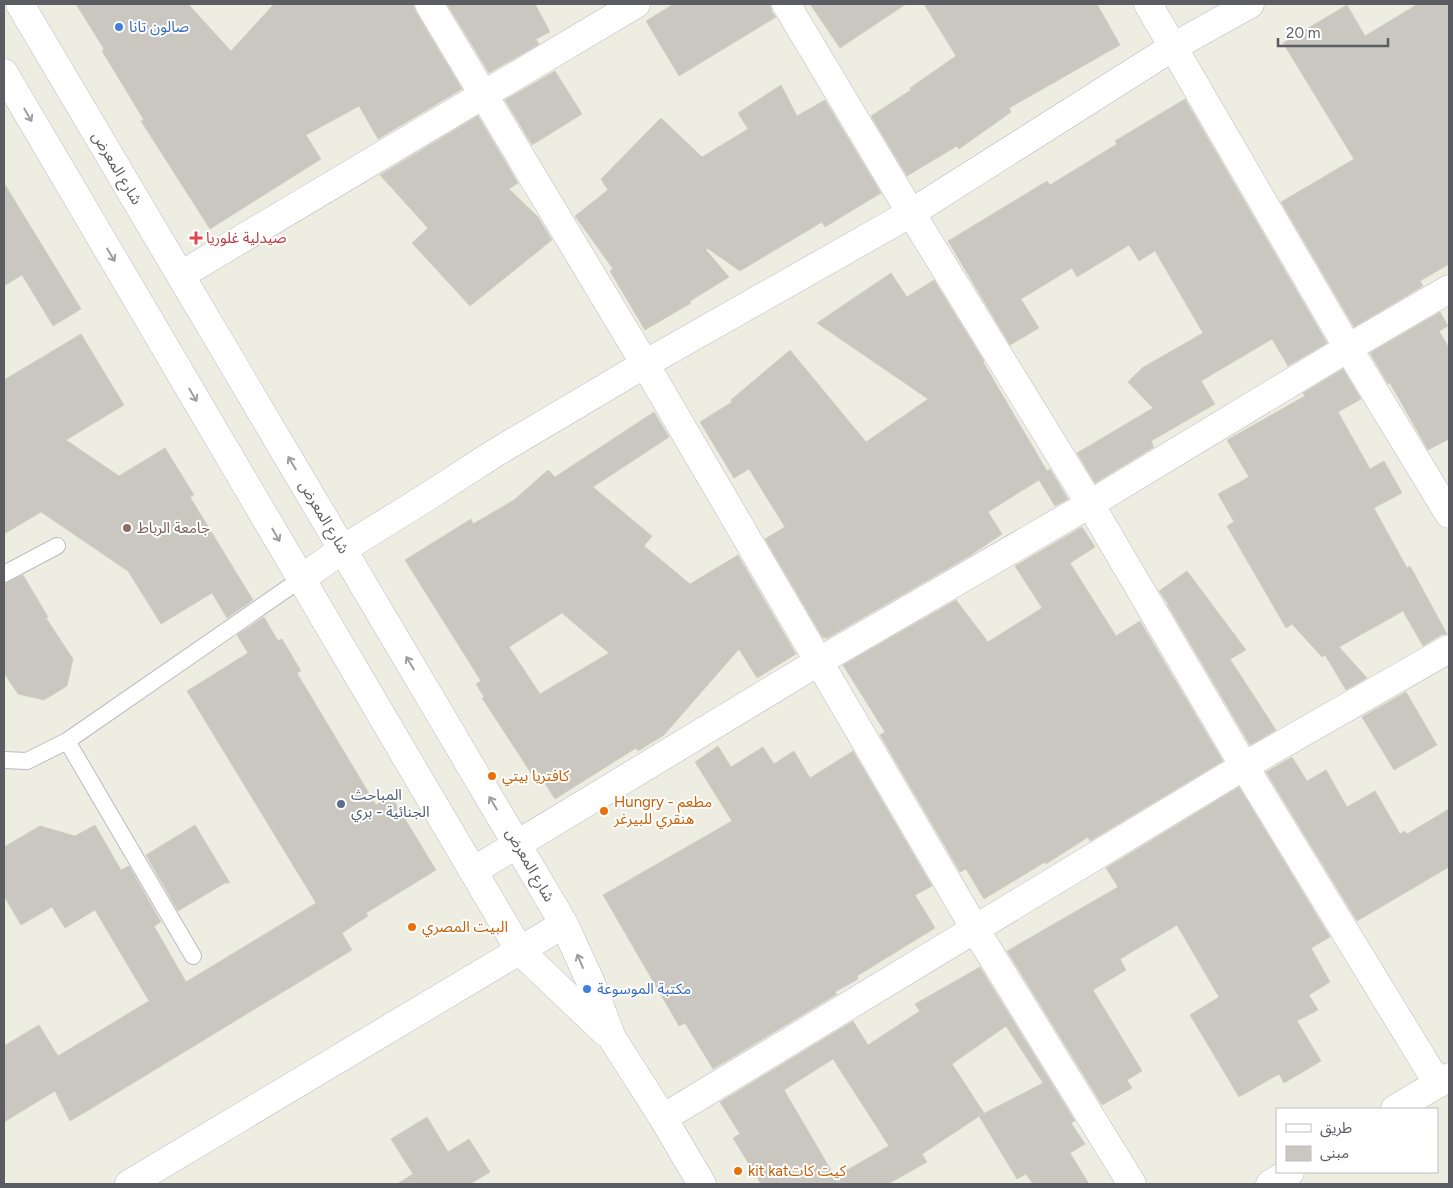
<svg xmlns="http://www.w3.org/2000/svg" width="1453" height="1188" font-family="Figtree,'Noto Sans Arabic',sans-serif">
  <rect width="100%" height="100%" fill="#eeede2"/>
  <path fill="#c9c7bf" stroke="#d3d0c1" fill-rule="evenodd" d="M76 4H188L231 51 274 4H413L416 12 462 89 378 139 359 106 306 135 321 159 210 229 141 121 144 120 102 51 104 49Z
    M447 4H535L550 32 536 39 539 44 489 73Z
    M674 4H770L772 12 776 17 679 76 646 21Z
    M810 4H906L840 48Z
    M924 4H1097L1120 45 1009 108 1011 112 959 149 957 146 907 176 871 116 911 90 910 88 956 56Z
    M1418 4H1449V264L1420 281 1423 286 1354 327 1281 202 1354 159 1283 43 1347 5 1365 36Z
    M555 71 582 114 532 145 505 100Z
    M781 85 797 116 825 100 881 193 825 227 822 222 740 271 707 248 706 250 729 277 690 301 691 303 645 330 610 271 613 269 575 216 608 190 601 179 661 118 702 157 748 129 738 113Z
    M1185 99 1327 343 1288 366 1272 339 1201 381 1215 404 1151 441 1154 447 1095 483 1077 453 1153 408 1128 382 1142 368 1203 333 1155 251 1139 261 1129 245 1077 277 1072 268 1021 299 1039 328 1010 345 948 241 1047 181 1050 185 1117 144 1115 141Z
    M478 116 518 183 509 189 538 217 552 240 470 306 412 243 428 228 380 175Z
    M4 183 81 309 53 326 22 275 4 286Z
    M891 273 907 297 934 280 984 361 983 362 1047 471 1050 469 1068 499 1055 506 1039 480 988 512 1002 534 971 555 826 639 825 637 823 638 765 539 785 527 749 469 734 478 700 422 732 402 731 400 790 350 866 442 928 399 817 323Z
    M1440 312 1448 326 1439 331 1449 348V439L1428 450 1390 383 1388 384 1370 353Z
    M81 334 124 405 66 440 119 476 165 448 194 495 190 497 253 600 227 618 212 593 161 624 128 571 41 512 4 534V380Z
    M1343 369 1361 399 1338 412 1370 469 1384 461 1402 493 1374 508 1407 568 1410 566 1447 634 1441 635 1423 646 1403 611 1339 647 1367 678 1346 690 1325 655 1322 657 1292 624 1286 628 1227 526 1234 522 1218 494 1249 477 1227 440 1305 396 1303 393Z
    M654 412 669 437 593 487 652 536 644 546 690 584 738 555 796 654 757 678 739 649 664 735 638 751 636 748 555 799 536 769 531 773 482 698 484 697 476 684 481 681 405 560 471 519 473 524 514 500 548 470 555 477ZM562 613 609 653 540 694 509 647Z
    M1082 527 1095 547 1070 563 1116 636 1140 621 1223 761 1090 841 1088 837 1046 864 1045 862 984 899 966 869 960 872 880 735 885 732 843 665 956 600 988 642 1042 608 1015 566Z
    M1187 571 1246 650 1230 659 1276 730 1250 745 1167 604H1168L1159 591Z
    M23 575 48 617 46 618 73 659 67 686 44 700 18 694 4 673V584Z
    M264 617 278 641 282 639 301 671 297 673 376 805 391 796 436 870 366 913 368 916 342 933 352 950 87 1111 70 1121 55 1091 4 1122V1046L39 1025 58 1056 149 1001 95 910 65 928 52 907 21 925 4 896V847L40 826 75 836 95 825 121 870 129 866 161 922 154 926 186 982 316 903 187 691 248 653 237 635Z
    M1406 692 1437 745 1394 770 1362 717Z
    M718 746 731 767 763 747 774 764 794 751 810 778 853 751 932 886 915 895 935 928 857 976 858 979 835 992 837 994 713 1069 685 1023 679 1026 603 895 732 821 695 762Z
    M1292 757 1307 781 1326 770 1347 807 1375 791 1400 834 1405 831 1407 834 1449 809V867L1357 921 1266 772Z
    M1239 787 1330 937 1311 948 1330 982 1309 995 1318 1010 1297 1021 1321 1061 1284 1083 1279 1074 1239 1097 1190 1015 1219 997 1177 925 1120 959 1126 970 1093 990 1142 1071 1127 1080 1132 1088 1102 1105 1007 951 1118 887 1106 868Z
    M195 825 230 883H225L178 911 146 855Z
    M980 967 1075 1121 1071 1123 1085 1144 1070 1153 1089 1184H1033L1026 1174 1017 1179 979 1116 1043 1083 1006 1026 952 1064 984 1113 922 1154 927 1162 888 1184H761L733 1138 740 1134 720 1102 853 1021 868 1045 920 1011 915 1004ZM833 1059 889 1146 835 1177 784 1090Z
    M427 1117 448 1152 469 1139 490 1172 470 1184H397L413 1174 391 1139Z"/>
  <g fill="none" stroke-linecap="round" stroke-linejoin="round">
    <defs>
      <path id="lane" d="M4 574 57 546
        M67 741 193 956
        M4 760 27 761 67 741 301 579"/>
      <path id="street" d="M429 4 645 364 975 929 1132 1184
        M786 4 911 213 1090 504 1244 766 1438 1084
        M1148 4 1348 348 1449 514
        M181 275 636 4
        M301 579 343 549 427 497 495 453 645 364 911 213 1173 47 1250 4
        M473 871 818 662 1090 504 1348 348 1449 289
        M663 1118 1244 766 1449 649"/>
      <path id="secondary" d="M20 4 564 924 591 983 612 1038 663 1118 702 1184
        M4 73 520 951 605 1032
        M1395 1109 1449 1077
        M129 1184 564 924
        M1270 1184 1290 1172"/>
    </defs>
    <use href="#lane" stroke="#babbc1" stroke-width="18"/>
    <use href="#street" stroke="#babbc1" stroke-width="29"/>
    <use href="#secondary" stroke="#bbbdc4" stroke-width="29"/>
    <use href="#lane" stroke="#fff" stroke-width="16"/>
    <use href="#street" stroke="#fff" stroke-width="28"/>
    <use href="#secondary" stroke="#fff" stroke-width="28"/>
  </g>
  <defs><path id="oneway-shaft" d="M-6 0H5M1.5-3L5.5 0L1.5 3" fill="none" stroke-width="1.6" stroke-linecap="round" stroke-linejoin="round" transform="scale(1.25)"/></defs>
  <g stroke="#9d9ea1">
    <use href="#oneway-shaft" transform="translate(28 115) rotate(60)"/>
    <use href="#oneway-shaft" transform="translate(111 255) rotate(59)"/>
    <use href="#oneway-shaft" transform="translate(193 395) rotate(60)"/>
    <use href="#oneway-shaft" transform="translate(292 463) rotate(-121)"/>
    <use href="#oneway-shaft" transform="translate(276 535) rotate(60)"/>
    <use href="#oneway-shaft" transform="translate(410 663) rotate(-121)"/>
    <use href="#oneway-shaft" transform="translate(493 803) rotate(-121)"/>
    <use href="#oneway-shaft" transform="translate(580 961) rotate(-113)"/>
  </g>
  <g fill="#3f7fe0" stroke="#fff" stroke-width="2">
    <circle cx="119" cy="27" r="5"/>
    <circle cx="587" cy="989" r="5"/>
  </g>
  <path fill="#e0444e" stroke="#fff" stroke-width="2" d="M193.5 230.5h5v5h5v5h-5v5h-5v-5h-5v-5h5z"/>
  <circle fill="#8d6e63" stroke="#fff" stroke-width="2" cx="127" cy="528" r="5"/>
  <g fill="#e8710a" stroke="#fff" stroke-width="2">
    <circle cx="492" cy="776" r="5"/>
    <circle cx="604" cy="811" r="5"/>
    <circle cx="412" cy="927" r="5"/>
    <circle cx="738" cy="1171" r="5"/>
  </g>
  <circle fill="#5c6f8a" stroke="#fff" stroke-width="2" cx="341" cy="804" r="5"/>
  <g text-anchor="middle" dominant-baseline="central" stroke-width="4" stroke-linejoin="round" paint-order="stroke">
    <g font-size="15" fill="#366cbe" stroke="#fff" text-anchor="start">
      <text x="129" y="27">صالون تانا</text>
      <text x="597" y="989">مكتبة الموسوعة</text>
    </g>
    <g font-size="15" fill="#5b5d63" stroke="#fff">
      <text transform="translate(117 168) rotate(59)">شارع المعرض</text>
      <text transform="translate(324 517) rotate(59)">شارع المعرض</text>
      <text transform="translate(530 865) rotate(60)">شارع المعرض</text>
    </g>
    <g font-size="15" fill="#be3a42" stroke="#fff" text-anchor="start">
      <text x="206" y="238">صيدلية غلوريا</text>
    </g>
    <g font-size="15" fill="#785e54" stroke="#fff" text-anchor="start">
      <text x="137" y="528">جامعة الرباط</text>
    </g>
    <g font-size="15" fill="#c56008" stroke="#fff" text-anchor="start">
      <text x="502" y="776">كافتريا بيتي</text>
      <text x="614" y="802">Hungry - مطعم<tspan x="614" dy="17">هنقري للبيرغر</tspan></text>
      <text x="422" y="927">البيت المصري</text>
      <text x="748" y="1171">kit katكيت كات</text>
    </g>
    <g font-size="15" fill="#4e5e75" stroke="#fff" text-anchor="start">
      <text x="351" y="795">المباحث<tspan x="351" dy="17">الجنائية - بري</tspan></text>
    </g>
  </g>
  <rect width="1453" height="1188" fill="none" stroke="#5b5d63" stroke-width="10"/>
  <rect x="1276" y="1108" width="162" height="65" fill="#ffffff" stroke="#bdbec1"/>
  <rect x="1286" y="1124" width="25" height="8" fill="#ffffff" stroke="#bdbec1"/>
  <text x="1320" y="1133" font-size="15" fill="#5b5d63">طريق</text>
  <rect x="1286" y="1146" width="25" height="15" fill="#c9c7bf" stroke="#bdbec1"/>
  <text x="1320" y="1158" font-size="15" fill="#5b5d63">مبنى</text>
  <path d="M1278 38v8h110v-8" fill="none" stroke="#5b5d63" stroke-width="2.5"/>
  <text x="1286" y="38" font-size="15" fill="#5b5d63" stroke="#ffffff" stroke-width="4" paint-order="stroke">20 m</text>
</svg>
